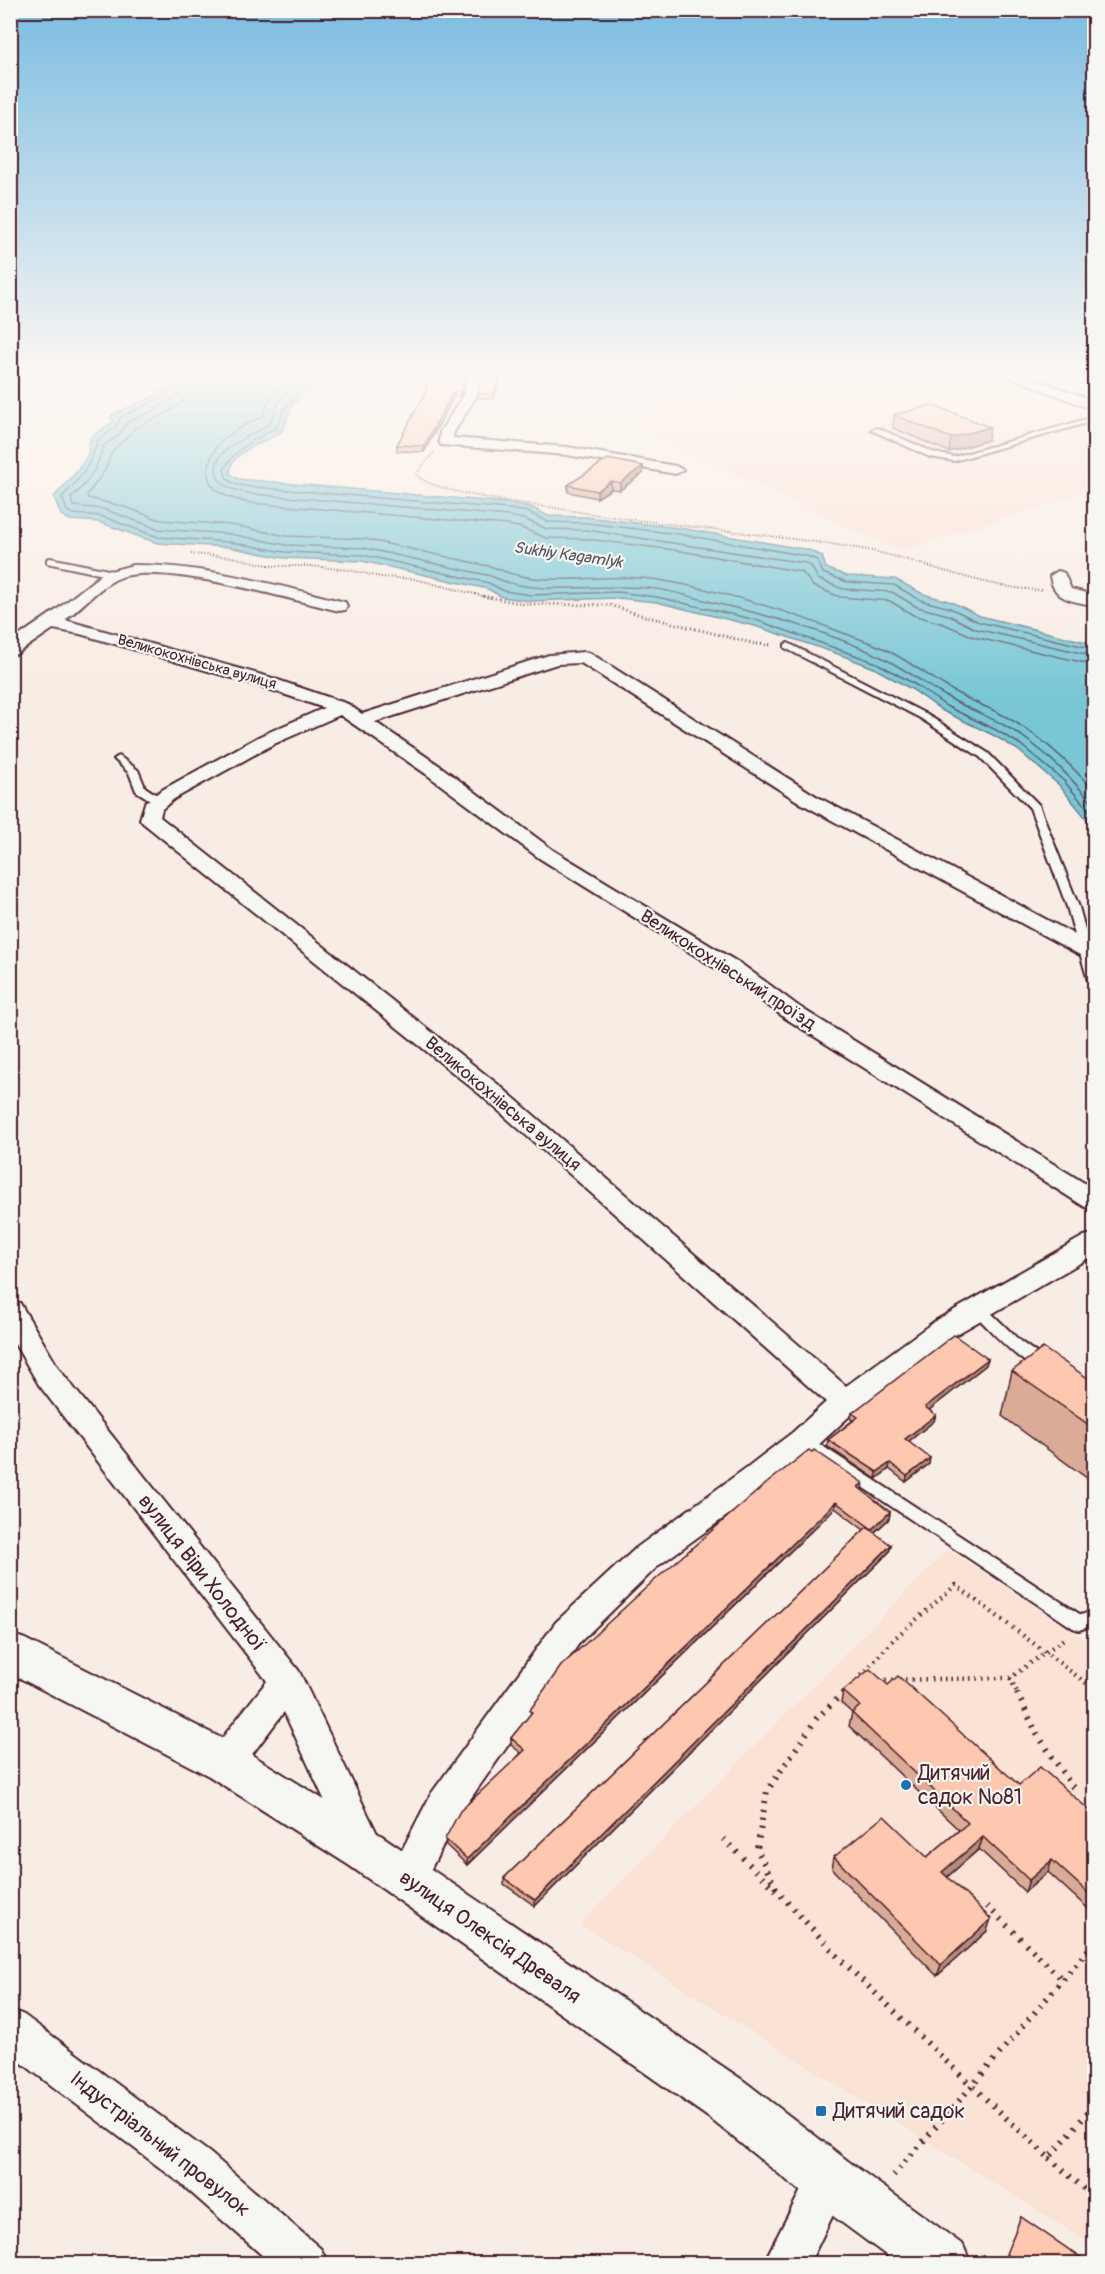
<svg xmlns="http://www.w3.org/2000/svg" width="1105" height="2274" font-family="Pangolin,sans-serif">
  <rect width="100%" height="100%" fill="#f8ede5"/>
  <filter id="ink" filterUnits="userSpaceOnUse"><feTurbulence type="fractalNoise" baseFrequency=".0167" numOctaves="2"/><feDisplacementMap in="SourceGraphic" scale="12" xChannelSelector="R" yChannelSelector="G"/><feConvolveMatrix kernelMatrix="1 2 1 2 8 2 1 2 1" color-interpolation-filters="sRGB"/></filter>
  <g filter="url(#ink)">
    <path fill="#fae2d5" d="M811 375H986L1094 416V490L899 552 627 422Z
      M948 1549 1094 1646V2246L580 1924Z"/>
    <path fill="#79c7d6" stroke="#668492" stroke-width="1.5" d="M174 375H329C316 385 303 392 293 405 287 414 287 428 278 434 263 444 229 451 230 474L238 479 509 503 531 507 548 516 587 517 679 528 809 550 822 556 826 568 847 576 895 579 923 594 952 602 980 616 1094 644V828L1059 785 1018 750 995 736 943 711 913 690 874 668 841 655 755 626 656 602 618 598 530 601 502 597 488 589 362 561 284 558 228 547 157 543 99 522 70 520 61 515 54 497C64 485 80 470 87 456 90 451 87 444 91 438 96 431 108 427 114 421L110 418 112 415C132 404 165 398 174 375Z"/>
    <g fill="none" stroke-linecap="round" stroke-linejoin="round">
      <path stroke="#5d626f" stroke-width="1.5" d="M179 375 176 383 164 396 121 417 115 428 97 441C92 465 79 480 62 497L67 511 73 514 101 516 158 537 229 542 285 552 363 555 489 583 504 591 531 595 618 592 657 597 756 620 877 663 916 685 946 706 998 731 1021 745 1063 780 1094 816
        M187 375 179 394 154 411 128 422 117 437 103 446C98 468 88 483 71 498L73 506 103 509 159 529 230 534 286 545 364 548 491 576C538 599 604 581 657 589 676 592 696 598 715 603 770 616 827 631 879 656 904 668 926 685 949 698 966 708 985 715 1002 724 1039 744 1068 774 1094 805
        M196 375C187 413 165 410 136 428 134 430 115 448 113 451 109 455 109 463 106 468 101 478 93 486 87 495L88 498 122 506 160 520 231 525 287 536 365 539 493 567C544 591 604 571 659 580 720 590 781 609 838 631 854 637 870 642 885 649 910 662 931 678 955 692 972 702 991 708 1008 718 1041 736 1069 762 1094 791
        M289 375 267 404 263 416C248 424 231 431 219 444 214 450 211 457 209 465 202 491 230 499 251 503L507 525 519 527 546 538 586 539 675 550 802 572 813 586 840 597 890 601 913 615 944 624 974 637 1094 665
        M305 375C293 383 284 393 277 406 275 410 273 419 270 423 258 435 209 446 217 475 222 489 239 491 252 494L508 516 524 519 547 529 586 530 805 563 811 566 818 579 843 589 892 592 917 607 948 615 976 629 1094 656
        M319 375C298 389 284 404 276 428 255 439 235 448 224 470L227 479 237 485 253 487 508 509 528 512 548 522 587 523 678 534 807 556 817 560 823 573 847 582 894 585 920 600 950 608 979 622 1094 649"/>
      <defs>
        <path id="service" d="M1094 417V421L954 461 930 457 871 430 878 428 935 453 954 457Z
          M50 558 113 571 117 574 113 577 47 563V559Z
          M788 643 926 714 988 753 1039 805 1079 907 1094 962V985L1088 981 1067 907 1030 808 980 757 920 718 785 648V644Z
          M119 756 138 770 145 787 163 799V803H155L136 791 129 773 114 759Z
          M978 1304 983 1305 1021 1342 1049 1362 1052 1366 1049 1370C1030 1376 987 1326 973 1313L971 1309 973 1305Z
          M804 1434 1081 1615 1094 1610V1625L1079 1630 1073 1628 798 1444 796 1440 798 1436Z"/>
        <path id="minor" d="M25 375 15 387 10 388 11 375Z
          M466 375H480L478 394 454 432 453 438 567 447 676 466 683 470 676 474 567 455 441 445 439 442 440 432 464 394Z
          M1005 375H1024L1094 401V410Z
          M133 565C205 565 276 585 345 602L347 606 345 610 339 611C292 600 160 561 119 578 101 585 81 608 65 620L269 677 348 704 362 714 549 655 584 652 590 653 816 796 1094 945V954L1086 956 1078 954 802 804 581 663 557 664 375 722 440 766 553 850 744 966 801 1008 1094 1189V1210L1085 1207 785 1018 728 976 539 858 426 774 340 715 274 744 174 799 162 809 160 817 500 1086 846 1386 935 1321 1084 1236 1094 1234V1255L955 1335 856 1410 815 1448 768 1486 658 1566 580 1642 457 1818 419 1892 406 1897 393 1892 387 1879 431 1794 556 1622 636 1548 746 1468 793 1432 826 1402 482 1096 143 823 140 819 145 803 160 791 260 736 324 708 257 685 80 634 53 629 16 654 10 655V642L55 611 103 573Z
          M1058 571 1064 573 1071 589 1094 595V605C1074 602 1053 600 1050 576Z
          M10 1300 20 1303 59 1369 299 1671 384 1848 378 1860 365 1865 352 1860 284 1712 238 1773 225 1778 212 1773 207 1762 212 1751 267 1681 39 1385 10 1336Z
          M10 2009 24 2015 210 2153 321 2249 328 2264H272L180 2183 10 2054Z
          M829 2159 844 2165 850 2180 809 2264H763L814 2165Z"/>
        <path id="tertiary" d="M10 1634 25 1639 241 1748 382 1836 744 2081 848 2161 963 2245 971 2264H898L810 2199 708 2117 350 1866 209 1776 10 1673Z"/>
      </defs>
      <use href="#service" stroke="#4a1f2b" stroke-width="4"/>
      <use href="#minor" stroke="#4a1f2b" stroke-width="4"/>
      <use href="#tertiary" stroke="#4a1f2b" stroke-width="4"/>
      <path stroke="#4a1f2b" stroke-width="2" stroke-dasharray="1 2" stroke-linecap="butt" d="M434 452 416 474C429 493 528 504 555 508 654 525 756 532 856 548 918 558 977 588 1041 590
        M191 554 232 557 272 566H310L349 570 381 577 414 579 491 598"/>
      <path stroke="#4a1f2b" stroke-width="3" stroke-dasharray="1 3" stroke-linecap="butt" d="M483 596 525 604 610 605 644 616 756 644 773 645"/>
      <path stroke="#4a1f2b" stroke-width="4.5" stroke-dasharray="1.5 5" stroke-linecap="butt" d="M1010 1678 1018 1694
        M857 1680 896 1637 956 1585 1094 1689
        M879 1680 1010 1678 1065 1638
        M842 1694 845 1691"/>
      <path stroke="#4a1f2b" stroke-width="6" stroke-dasharray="2 7" stroke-linecap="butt" d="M1017 1693 1037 1734 1074 1789
        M723 1839 777 1891 842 1961 972 2086 890 2179
        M776 1888 757 1849 767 1791 817 1718 843 1693
        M987 1906 1063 1980
        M1088 1950 972 2086 1049 2158 1094 2105
        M1094 2067 1092 2079 1094 2085
        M1049 2158 1094 2197"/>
      <use href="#service" fill="#f6f6f2" fill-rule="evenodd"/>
      <use href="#minor" fill="#f6f6f2" fill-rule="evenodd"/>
      <use href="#tertiary" fill="#f6f6f2" fill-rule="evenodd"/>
    </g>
    <path fill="#daac97" stroke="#4a1f2b" stroke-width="1.5" d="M426 375H464L462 393 460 396H454L424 452 397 451V445L426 392Z
      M501 375 493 399 478 398V393Z
      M894 415 988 440 949 452 893 428Z
      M643 466V473L620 490 611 489 597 498 568 492V485Z
      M986 1365 929 1410 934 1421 908 1442 929 1464 906 1482 889 1469 876 1479 827 1446 828 1440 853 1420 851 1419 852 1413Z
      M1012 1371 1095 1383V1484L1002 1416Z
      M863 1483 861 1490 890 1512 889 1519 874 1533 891 1545 889 1552 535 1906 504 1884V1878L864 1530 835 1508 467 1865 446 1845 445 1839 521 1753 511 1745V1738L531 1714 530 1710Z
      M888 1685 1019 1785 1095 1815V1915L1048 1872 1025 1892 979 1849 947 1877 987 1931 937 1976 832 1869 834 1857H927L959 1830 849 1726 852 1713 841 1703 843 1691Z
      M1021 2217 1090 2264H1003Z"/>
    <path fill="#b28c7b" stroke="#4a1f2b" stroke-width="1.5" d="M463 375 462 393 460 396V391Z
      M500 375H501L493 399V395Z
      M454 390V396L424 452V446Z
      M990 427 988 440 949 452 951 438Z
      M643 466V473L620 490V483Z
      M611 481V489L597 498V491Z
      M988 1359 986 1365 924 1414 925 1407Z
      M936 1415 934 1421 904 1445 905 1439Z
      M930 1458 929 1464 906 1482 907 1476Z
      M890 1463 889 1469 876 1479 877 1472Z
      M863 1483 862 1490 856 1494 858 1487Z
      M836 1502 835 1508 467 1865V1859Z
      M890 1512 889 1519 871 1535 872 1529Z
      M891 1545 889 1552 535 1906V1900Z
      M983 1837 979 1849 939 1884 942 1872Z
      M1052 1860 1048 1872 1025 1892 1029 1880Z
      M991 1919 987 1931 937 1976 941 1965Z"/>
    <path fill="#fec8b0" stroke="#4a1f2b" stroke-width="1.5" d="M426 375H463L462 388 460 391 454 390 424 446 397 445 426 392Z
      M481 375H500L493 395 478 393Z
      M932 405 990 427 951 438 894 415Z
      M608 459 643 466 620 483 611 481 597 491 568 485Z
      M954 1335 988 1359 925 1407 936 1415 905 1439 930 1458 907 1476 890 1463 877 1472 828 1440 858 1417 852 1413Z
      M1043 1348 1095 1383V1429L1012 1371Z
      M809 1450 812 1452 814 1450 863 1483 858 1487 890 1512 872 1529 836 1502 467 1859 445 1839 460 1811 525 1750 511 1738 532 1712 530 1710 561 1666 648 1586 762 1487Z
      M867 1527 891 1545 535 1900 504 1878Z
      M870 1669 888 1685 898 1676 1019 1785 1040 1767 1095 1815V1899L1052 1860 1029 1880 983 1837 942 1872 991 1919 941 1965 834 1857 884 1816 927 1857 968 1823 852 1713 860 1706 843 1691Z
      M1021 2217 1090 2264H1021L1006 2254Z"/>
  </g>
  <linearGradient id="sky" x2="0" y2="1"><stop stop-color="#7bbce1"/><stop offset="0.54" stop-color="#fcf7f3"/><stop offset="1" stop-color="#fcf7f3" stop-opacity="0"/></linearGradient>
  <rect width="1105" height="694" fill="url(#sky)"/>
  <g fill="#1f6fb2" stroke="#f6f6f2" stroke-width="2">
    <circle cx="906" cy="1785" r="6"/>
    <rect x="815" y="2105" width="12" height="12" rx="3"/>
  </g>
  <g text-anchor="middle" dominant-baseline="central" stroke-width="4.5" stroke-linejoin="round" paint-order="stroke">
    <g font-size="15" fill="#4a1f2b" stroke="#f6f6f2">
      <text transform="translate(197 662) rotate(16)">Великокохнівська вулиця</text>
    </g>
    <g font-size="16" font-style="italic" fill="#58515e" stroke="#f6f6f2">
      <text transform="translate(568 555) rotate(8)">Sukhiy Kagamlyk</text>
    </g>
    <g font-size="18" fill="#4a1f2b" stroke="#f6f6f2">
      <text transform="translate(728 970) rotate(33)">Великокохнівський проїзд</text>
      <text transform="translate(503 1104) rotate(40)">Великокохнівська вулиця</text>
    </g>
    <g font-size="21" fill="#4a1f2b" stroke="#f6f6f2">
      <text transform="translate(202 1573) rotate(52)">вулиця Віри Холодної</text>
      <text transform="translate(490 1937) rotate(35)">вулиця Олексія Древаля</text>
      <text transform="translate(160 2144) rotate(38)">Індустріальний провулок</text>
    </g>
    <g font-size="21" fill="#4a1f2b" stroke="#f6f6f2" text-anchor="start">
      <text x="918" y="1773">Дитячий<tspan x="918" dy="24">садок №81</tspan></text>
      <text x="833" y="2111">Дитячий садок</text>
    </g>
  </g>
  <rect width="1105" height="2274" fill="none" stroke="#f6f6f2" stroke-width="36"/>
  <rect x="18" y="18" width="1069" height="2238" fill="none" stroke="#4a1f2b" stroke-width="2" filter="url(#ink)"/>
</svg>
